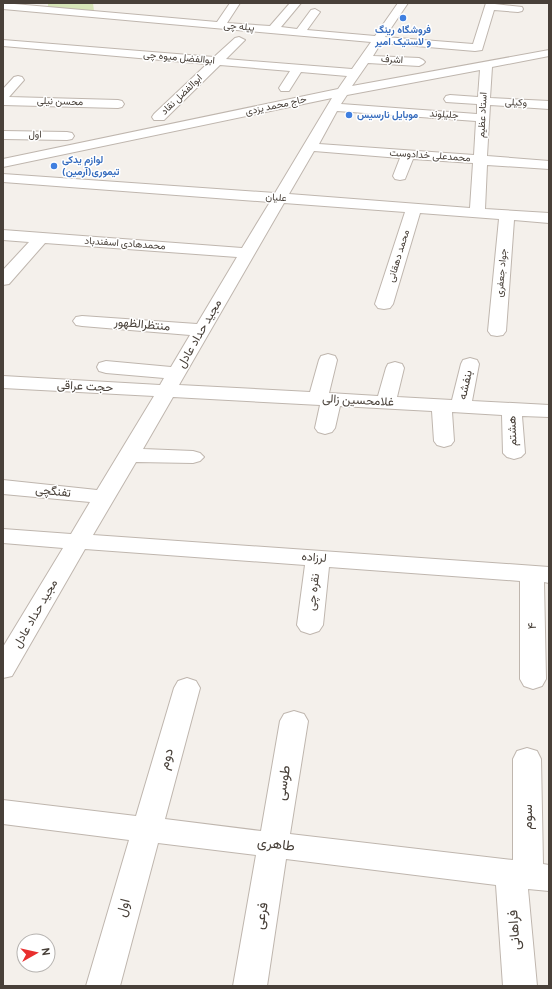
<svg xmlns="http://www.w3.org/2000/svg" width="552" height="989" font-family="Overpass,Vazirmatn,sans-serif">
  <rect width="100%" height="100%" fill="#f4f0eb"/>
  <path fill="#d7e5b8" d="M48 3H93L94 11 48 7Z"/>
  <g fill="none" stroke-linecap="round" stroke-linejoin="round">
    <defs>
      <path id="minor" d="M3 3 217 22 230 3H240L227 23 270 26 290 3H301L281 27 297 29 311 10 315 9 320 12 307 30 375 36 398 3H408L385 37 473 44 486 3 522 7 523 9 522 11 518 12 494 10 482 50 475 51 381 43 373 56 419 58 423 60 425 62 423 64 419 66 368 63 352 86 549 50V56L492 67 490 98 549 101V109L490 105 487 156 549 161V169L487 165 485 209 549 213V223L514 220 506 331 503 335 497 336 491 335 488 331 499 219 420 213 393 304 390 308 384 309 378 308 375 304 405 212 284 203 179 385 310 392 319 360 321 356 328 354 335 356 337 360 329 393 378 396 386 368 388 364 395 362 402 364 404 368 397 397 452 400 461 364 463 360 470 358 477 360 479 364 472 401 549 405V417L522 416 525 453 521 457 514 459 507 457 503 453 502 415 452 412 454 441 451 445 444 447 437 445 434 441 432 411 340 406 335 428 332 432 325 434 318 432 315 428 320 405 173 397 143 449 193 451 200 453 204 457 200 461 193 463 136 462 93 535 549 567V583L544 582 546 679 542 686 533 689 524 686 520 679V581L329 567 323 625 319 631 310 634 301 631 297 625 305 565 85 549 12 676 3 678V647L63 548 3 543V529L71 534 90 502 3 494V480L97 490 154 396 3 388V376L160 385 164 378 106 373 99 371 97 367 99 363 106 361 171 367 190 335 82 326 76 325 73 321 76 317 82 316 197 324 237 257 45 243 9 284 3 285V270L29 242 3 240V230L242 248 270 202 3 182V174L275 193 332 98 3 167V159L338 89 347 76 301 72 289 91H281L279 88 290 71 220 65 164 120H154L152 117 154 114 207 64 3 46V40L214 57 235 38 239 37 245 40 226 59 352 69 371 42 3 9ZM480 70 478 97 450 95 446 96 444 99 446 102 477 104V114L341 104 347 95ZM337 111 476 121 474 155 319 144ZM314 151 400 158 393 176 395 179 400 180 405 179 413 159 473 163 470 208 289 194Z
        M18 76 22 77 24 80 9 97 118 100 122 101 124 104 122 107 118 108 3 105V89L14 77Z
        M3 131 67 132 72 133 74 136 72 139 67 140 3 139Z
        M187 678 196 681 200 688 165 819 261 831 280 721 284 714 294 711 304 714 308 721 290 834 513 860V759L517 751 527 748 537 751 541 759 543 864 549 865V891L528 889 537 986H503L496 885 286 859 267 986H233L256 855 158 843 120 986H86L129 840 3 824V800L136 816 174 688 178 681Z"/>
    </defs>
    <use href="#minor" stroke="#bfb6ae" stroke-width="2"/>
    <use href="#minor" fill="#fff" fill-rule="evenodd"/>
  </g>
  <g fill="#3f7fe0" stroke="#fff" stroke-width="1.5">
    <circle cx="403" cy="18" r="4"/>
    <circle cx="349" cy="115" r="4"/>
    <circle cx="54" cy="166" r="4"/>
  </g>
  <g text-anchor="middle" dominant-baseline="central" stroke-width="3" stroke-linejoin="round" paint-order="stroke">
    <g font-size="10" fill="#484039" stroke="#fff">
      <text transform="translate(239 27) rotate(5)">پیله چی</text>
      <text transform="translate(179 58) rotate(5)">ابوالفضل میوه چی</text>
      <text transform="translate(392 60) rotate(4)">اشرف</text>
      <text transform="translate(182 95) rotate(-44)">ابوالفضل نقاد</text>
      <text transform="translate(60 102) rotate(2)">محسن نیلی</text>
      <text transform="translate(516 103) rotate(3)">وکیلی</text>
      <text transform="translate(276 106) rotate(-12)">حاج محمد یزدی</text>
      <text transform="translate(444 115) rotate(4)">جلیلوند</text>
      <text transform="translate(483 115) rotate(-87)">استاد عظیم</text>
      <text transform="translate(35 135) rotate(1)">اول</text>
      <text transform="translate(430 156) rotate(4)">محمدعلی خدادوست</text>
      <text transform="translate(276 198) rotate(4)">علیان</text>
      <text transform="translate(125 244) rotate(4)">محمدهادی اسفندباد</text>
      <text transform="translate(399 256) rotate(-73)">محمد دهقانی</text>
      <text transform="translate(502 273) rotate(-85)">جواد جعفری</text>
    </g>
    <g font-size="10" font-weight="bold" fill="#366cbe" stroke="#fff" text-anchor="start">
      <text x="403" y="30" text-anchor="middle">فروشگاه رینگ<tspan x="403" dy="12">و لاستیک امیر</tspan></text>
      <text x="357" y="115">موبایل نارسیس</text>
      <text x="62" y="160">لوازم یدکی<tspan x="62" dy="12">تیموری(آرمین)</tspan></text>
    </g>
    <g font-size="12" fill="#484039" stroke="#fff">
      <text transform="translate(142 325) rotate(5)">منتظرالظهور</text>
      <text transform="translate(200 334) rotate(-60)">مجید حداد عادل</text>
      <text transform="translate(466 385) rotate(-78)">بنفشه</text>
      <text transform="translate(85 387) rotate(3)">حجت عراقی</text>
      <text transform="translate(358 401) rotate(3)">غلامحسین زالی</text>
      <text transform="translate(513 431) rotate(-92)">هشتم</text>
      <text transform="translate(53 492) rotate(6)">تفنگچی</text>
      <text transform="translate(314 558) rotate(4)">لرزاده</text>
      <text transform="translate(314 592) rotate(-83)">نقره چی</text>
      <text transform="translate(36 614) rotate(-60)">مجید حداد عادل</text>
      <text transform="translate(533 626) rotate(-91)">۴</text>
    </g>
    <g font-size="14" fill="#484039" stroke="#fff">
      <text transform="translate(167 759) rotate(-74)">دوم</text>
      <text transform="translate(284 783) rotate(-81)">طوسی</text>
      <text transform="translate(528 817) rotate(-90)">سوم</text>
      <text transform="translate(276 845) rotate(7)">طاهری</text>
      <text transform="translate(124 908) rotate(-75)">اول</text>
      <text transform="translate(262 916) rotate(-80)">فرعی</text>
      <text transform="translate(515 930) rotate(-94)">فراهانی</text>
    </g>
  </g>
  <rect width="552" height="989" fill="none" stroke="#484039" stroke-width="8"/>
  <g transform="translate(36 953) rotate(82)"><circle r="19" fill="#ffffff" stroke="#b6b3b0"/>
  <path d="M0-3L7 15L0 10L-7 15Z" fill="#e82f2e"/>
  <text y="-6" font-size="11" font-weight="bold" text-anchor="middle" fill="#484039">N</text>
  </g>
</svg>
